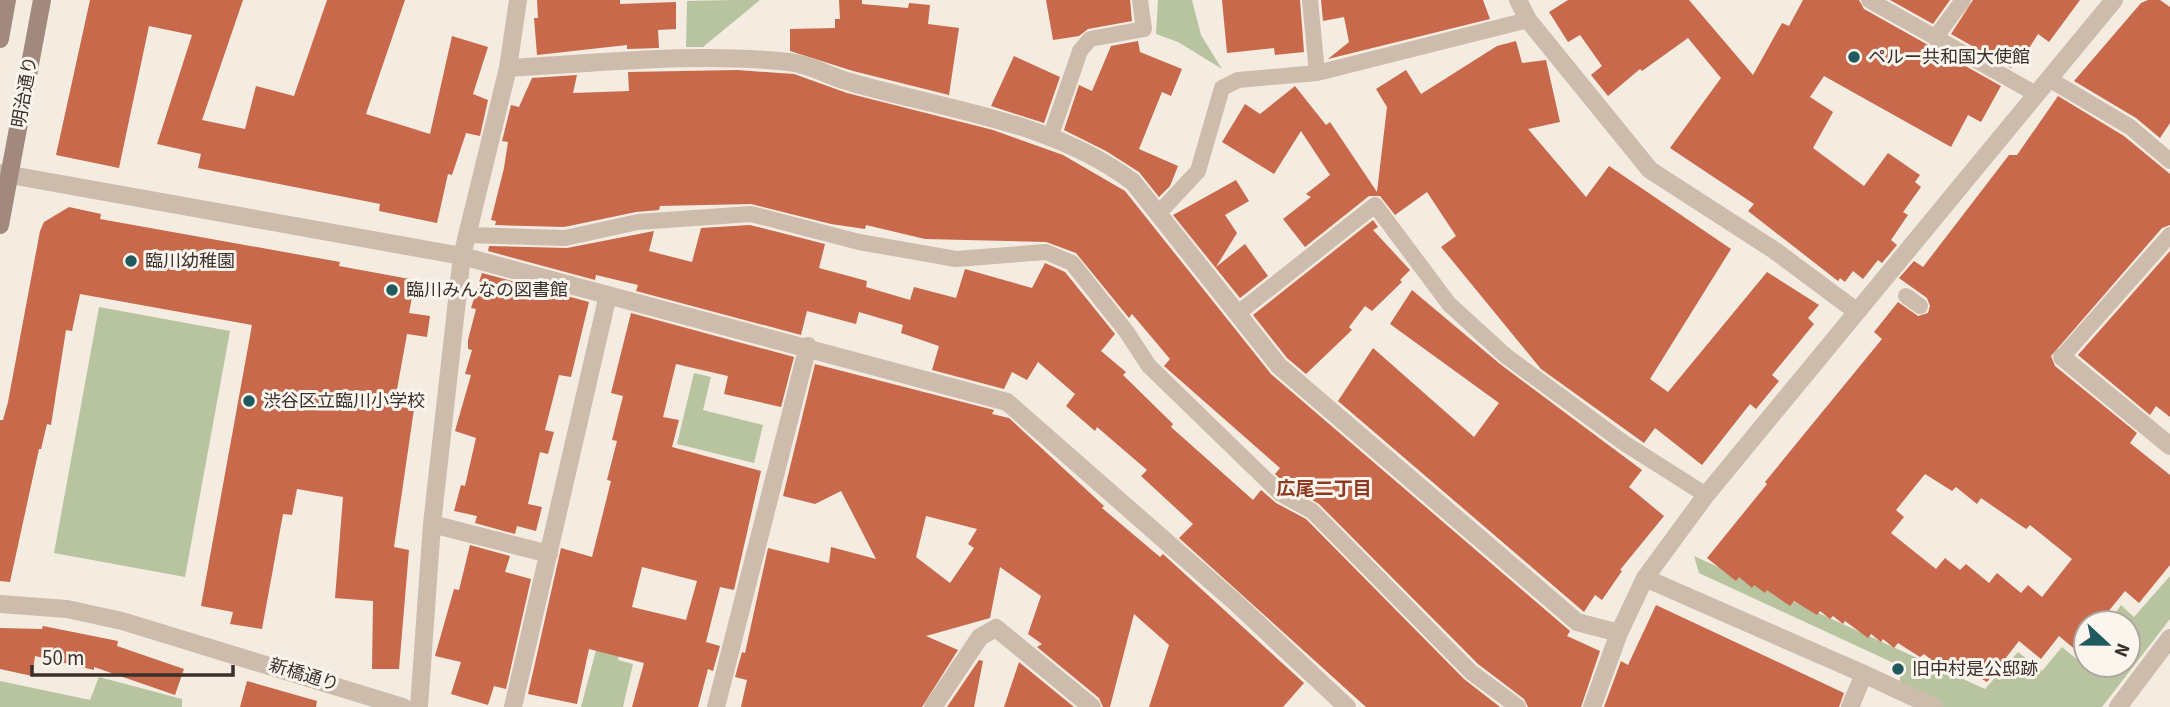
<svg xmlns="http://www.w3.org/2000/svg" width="2170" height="707" font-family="'Source Sans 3','Noto Sans JP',sans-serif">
  <rect width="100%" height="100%" fill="#f4ebe1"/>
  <path fill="#b8c4a0" d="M733 0H760L703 47H686L687 1Z
    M1158 0H1192L1201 35 1222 69 1178 42 1156 34Z
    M99 307 230 331 185 577 54 553Z
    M694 373 711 377 703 410 763 425 754 463 677 444Z
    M1694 556 1985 689 2018 652 2042 671 2062 647 2079 661 2086 653V665H2128V623H2108L2121 605 2134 617 2170 576V619L2102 707H1940L1900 689V666L1699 573Z
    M600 635 623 641 618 660 633 664 623 707H581Z
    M99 677 182 699V707H0V681L90 700Z"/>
  <path fill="#c8694b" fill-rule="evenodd" d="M90 0H243L202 120 245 129 256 86 294 96 327 0H405L366 114 430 134 452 36 488 47 473 94 488 100 480 136 466 133 452 175 448 174 437 223 379 211 380 204 198 168 201 154 157 144 192 35 149 26 119 168 56 155Z
    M537 0H620V4L676 2V29L658 30 659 48 627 49V45L537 55 534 18H538Z
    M839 0H862V4L908 8 909 3 930 5 928 24 959 28 949 95 853 71 790 51V29L835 28V19H840Z
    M1046 0H1130L1132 21 1088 29 1079 36 1053 40Z
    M1222 0H1300L1304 52 1275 55 1274 48 1227 53Z
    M1321 0H1483L1490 19 1328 59 1349 42 1344 17 1323 21Z
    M1568 0H1689L1753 75 1782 23 1789 26 1803 0H1859L1864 9 2001 86 1981 122 1968 115 1951 147 1824 76 1810 97 1833 112 1813 148 1864 186 1888 153 1920 175 1915 182 1921 187 1903 212 1908 215 1891 240 1897 245 1882 263 1878 260 1863 279 1853 271 1845 282 1840 278 1838 281 1748 211 1754 204 1670 148 1721 78 1688 38 1642 71 1640 69 1608 96 1591 75 1602 66 1580 35 1568 42 1549 12Z
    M1890 0H1950L1933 24Z
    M1973 0H2080L2049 42 2038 34 2021 61 2017 59 2011 68 1951 34Z
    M2148 0H2160L2170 7V123L2160 138 2136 118 2074 81 2141 3Z
    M1138 41 1140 52 1182 69 1171 96 1162 92 1139 149 1178 166 1170 186 1159 197 1139 172 1106 151 1064 130 1079 85 1092 91 1111 46Z
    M1516 41 1522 63 1546 60 1560 122 1528 129 1586 197 1609 166 1731 249 1650 379 1668 392 1767 272 1819 305 1808 318 1814 324 1772 375 1779 381 1756 409 1750 404 1702 465 1655 428 1644 443 1541 369 1441 247 1456 236 1427 192 1395 215 1380 196H1369L1305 247 1283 219 1311 197 1306 194 1330 175 1301 131 1274 174 1222 142 1245 104 1260 114 1295 86 1326 125 1330 122 1377 192 1387 107 1376 89 1406 70 1421 94 1497 46Z
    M1014 56 1060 77 1044 123 991 106Z
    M737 70 794 74 847 93 993 130 1063 155 1125 191 1271 374 1570 631 1567 636 1600 651 1581 707H1528L1524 699 1478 664 1319 504 1287 485 1275 474 1280 468 1164 366 1170 359 1132 314 1129 318 1076 253 1046 242 925 239 866 225 865 229 831 224 751 204 660 206 659 210 636 212 564 227 495 225 496 221 491 220 504 168 508 142 502 141 511 105 519 107 532 78 577 75 573 93 629 91 628 72Z
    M2058 96 2124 136 2170 174V225L2162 228 2051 356 2055 366 2137 433 2130 443 2170 475V565L2139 603 2125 591 2099 623H2086V639L2077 651 2059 636 2041 659 2019 641 1987 682 1962 667 1960 670 1951 663 1948 668 1937 659 1934 662 1924 654 1920 657 1898 643 1894 648 1883 639 1881 642 1871 634 1868 638 1845 621 1843 624 1833 616 1830 619 1820 611 1817 615 1794 601 1790 606 1767 590 1765 593 1754 585 1752 588 1739 577 1736 581 1707 558 1767 484 1765 482 1882 339 1874 332 1898 302 1918 316 1928 313 1930 306 1927 298 1899 278 1914 261 1923 267 2009 155H2017ZM1925 474 1952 491 1956 487 1977 504 1981 498 2026 529 2030 525 2072 559 2042 597 2028 585 2021 593 1997 573 1989 583 1966 564 1960 570 1945 558 1936 569 1891 533 1904 517 1896 510Z
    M1236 180 1249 201 1225 215 1237 233 1216 267 1245 244 1268 276 1240 298 1173 215Z
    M69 207 101 214 100 219 340 262 339 266 415 280 409 313 430 316 427 337 407 334 394 406 414 409 394 547 409 550 399 669H372L373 601 335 598 343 497 297 489 292 515 283 514 262 629 230 624 233 612 201 606 252 325 80 294 72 331 66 330 51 425 47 424 41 449H39L10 582 0 581V420H3L8 402 40 231 44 222Z
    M1373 220 1378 227 1373 230 1410 270 1400 280 1402 282 1372 311 1365 306 1349 327 1352 330 1306 374 1287 358 1253 315Z
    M750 225 825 244 819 268 867 281 866 287 910 300 914 287 956 298 965 269 1032 288 1045 263 1065 272 1115 334 1101 351 1126 372 1123 375 1173 424 1171 427 1253 500 1261 490 1276 503 1306 519 1464 679 1500 707H1366L1179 538 1193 524 1141 476 1147 470 1097 427 1095 431 1066 406 1075 394 1038 362 1027 380 1012 372 1004 389 932 370 939 346 901 333 903 325 859 312 856 324 807 311 801 335 636 291 638 285 596 275 595 280 488 251 489 246 567 248 654 231 649 251 692 262 701 228Z
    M2170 251V417L2156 406 2150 415 2078 355Z
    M482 273 589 302 571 377 559 375 545 430 554 432 548 454 540 452 528 504 542 507 536 531 517 526 515 534 475 523 477 516 454 511 461 485 465 486 476 438 455 431 471 375 465 374 472 350 468 349V340L476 309 471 308Z
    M1412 290 1500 364 1642 470 1629 487 1664 516 1620 570 1622 571 1602 600 1595 595 1584 612 1338 401 1373 348 1474 437 1499 403 1390 324Z
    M631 313 794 357 781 407 724 394 728 376 676 364 663 417 679 420 672 447 761 471 734 590 720 587 706 642 720 646 713 671 708 669 698 707H632L644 663 589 649 577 704 528 694 561 548 592 557 611 481 607 480 617 441 612 440 623 396 611 393ZM642 567 697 581 686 620 632 607Z
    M815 364 994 410 992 414 1009 418 1104 506 1102 508 1160 557 1163 554 1304 683 1283 707H1149L1169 645 1134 614 1110 707H1103L1099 698 1037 647 1042 644 1028 634 1041 596 1000 567 990 618 926 636 958 650 922 707H741L747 680 735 677 742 652 745 653 768 548 829 563 831 547 876 559 841 491 815 504 783 496ZM926 516 977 529 968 544 974 548 950 583 916 557Z
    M470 545 510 556 505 572 531 579 506 689 494 686 488 705 451 694 461 662 435 656 454 589 459 590Z
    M1656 605 1844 693 1839 707H1604L1621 661 1628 665Z
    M43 626 118 641 117 646 184 669 175 695 94 667V670L35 656 32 676 0 669V628L42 629Z
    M979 660 983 661 974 707H947Z
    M1019 662 1074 707H1004Z
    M247 681 317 701 316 707H240Z"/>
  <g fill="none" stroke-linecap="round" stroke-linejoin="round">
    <path stroke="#cdbbac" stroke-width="16" d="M1310 0 1317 73
      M1869 0 2036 94
      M1935 38 1963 0
      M2049 79 2130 127 2170 161
      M1050 138 1080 51 1090 39 1144 29 1140 0
      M1158 214 1198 171 1222 88 1238 80 1317 73 1528 20
      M468 235 565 238 638 222 751 214 859 242 956 259 1046 252 1072 263 1126 331 1149 366 1281 494 1312 511 1471 672 1518 707
      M1906 296 1920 306
      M1237 314 1375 205 1449 304 1506 356 1624 443 1706 495
      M2062 357 2170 235"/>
    <path stroke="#cdbbac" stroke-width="18" d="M1518 0 1528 20 1650 170 1774 250 1856 311
      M508 68C601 63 697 52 789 62 810 64 830 77 850 82 945 110 1051 120 1133 182L1279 366 1577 622 1619 633
      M462 256 1007 402 1235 602 1347 707
      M2062 357 2170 446
      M432 524 549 554
      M1645 578 1864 674 1850 707
      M1864 674 1934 707
      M419 707 432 524 462 256 508 68 518 0
      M513 707 608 295
      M716 707 808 346
      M933 707 980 637 996 628 1092 707
      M1592 707 1619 633 1645 578 1706 495 2114 0
      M2118 707 2170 638"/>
    <path stroke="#cdbbac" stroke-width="18" d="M0 173 462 256
      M0 604 67 609 122 621 403 707"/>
    <path stroke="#a18a7d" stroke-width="18" d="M0 39 7 0
      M0 225 42 0"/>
  </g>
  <g fill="#1f5a5e" stroke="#fbf5ee" stroke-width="2.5">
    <circle cx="1854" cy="57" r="7"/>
    <circle cx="131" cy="261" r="7"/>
    <circle cx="392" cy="290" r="7"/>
    <circle cx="249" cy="401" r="7"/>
    <circle cx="1898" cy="669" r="7"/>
  </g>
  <g text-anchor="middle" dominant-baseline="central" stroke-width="6" stroke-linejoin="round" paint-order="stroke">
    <g font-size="18" fill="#3b302b" stroke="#fbf5ee" text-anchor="start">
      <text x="1868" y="57">ペルー共和国大使館</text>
      <text x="145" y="261">臨川幼稚園</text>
      <text x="406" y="290">臨川みんなの図書館</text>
      <text x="263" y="401">渋谷区立臨川小学校</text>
      <text x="1912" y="669">旧中村是公邸跡</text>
    </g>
    <g font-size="18" fill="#3b302b" stroke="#fbf5ee">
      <text transform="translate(25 92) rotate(-80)">明治通り</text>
      <text transform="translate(304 675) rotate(17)">新橋通り</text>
    </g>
    <g font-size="19" font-weight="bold" fill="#8c3b22" stroke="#fbf5ee">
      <text x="1324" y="489">広尾二丁目</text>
    </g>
  </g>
  <g transform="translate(2107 644) rotate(112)"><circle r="33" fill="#fbf5ee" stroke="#aea6a0" stroke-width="2"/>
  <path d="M0-5L12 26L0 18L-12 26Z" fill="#1f5a5e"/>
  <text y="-10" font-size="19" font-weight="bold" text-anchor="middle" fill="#3b302b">N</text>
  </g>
  <path d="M32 665v10h201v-10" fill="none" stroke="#3b302b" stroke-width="3.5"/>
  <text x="42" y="665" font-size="21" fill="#3b302b" stroke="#fbf5ee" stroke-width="5" paint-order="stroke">50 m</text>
</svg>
